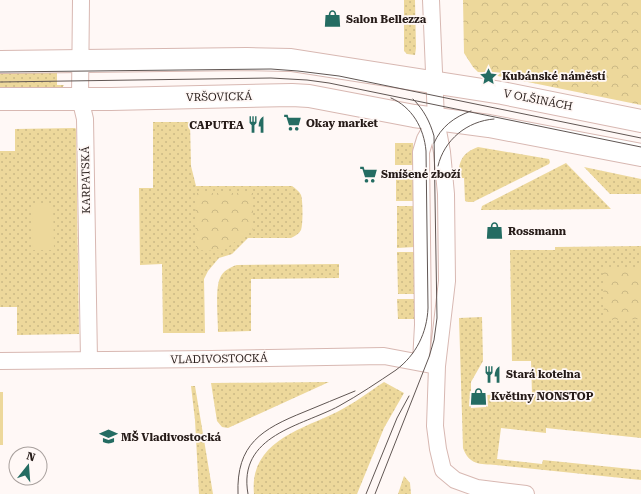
<svg xmlns="http://www.w3.org/2000/svg" width="641" height="494" font-family="'Roboto Serif',serif">
  <defs>
    <pattern id="grass-dots" width="8" height="8" patternUnits="userSpaceOnUse"><rect width="8" height="8" fill="#edd89b"/><path d="M2 2h.1M6 6h.1" fill="none" stroke="#cbb985" stroke-width="1.8" stroke-linecap="round"/></pattern>
    <pattern id="park-crowns" width="20" height="18" patternUnits="userSpaceOnUse"><rect width="20" height="18" fill="#edd89b"/><path d="M2 6a3 3 0 1 1 6 0M12 15a3 3 0 1 1 6 0" fill="none" stroke="#cbb985"/></pattern>
  </defs>
  <rect width="100%" height="100%" fill="#fff8f6"/>
  <path fill="url(#grass-dots)" d="M404 0H415L416 48 415 55 407 54 404 51Z
    M0 67H57V85H64L61 90 0 93Z
    M153 122H190L191 166 196 186H292C296 189 299 191 301 195 303 200 303 225 301 230 299 234 295 236 291 238H248L232 254 219 258 208 271 204 279 205 333H163L162 264 140 265 139 188H153Z
    M75 128 76 129 79 334 17 335V307H0V151H15V129Z
    M395 143H413V165H395Z
    M478 147 549 159 550 162 549 164 473 202H468L465 201 464 178H458C459 162 461 153 478 147Z
    M566 163 611 209 481 210 482 206Z
    M584 167 641 179V194H610Z
    M396 170H413V201H396Z
    M397 206H414L415 247 397 248Z
    M641 246V438L546 428V433L501 428 497 459 542 464 543 460 641 470V480L496 465C480 464 469 465 463 448L459 318 482 317 483 361 471 382V408L486 407V395L532 393 531 361H512L510 250H555V247Z
    M397 252H415V294H398Z
    M339 264V278L251 279V331L218 332C218 319 215 288 220 278 223 271 230 267 237 265Z
    M397 299H415V319H398Z
    M329 382 228 428 222 427 217 421 211 383Z
    M384 382 404 393 384 428 357 494H254C249 442 300 430 337 412 353 404 369 392 384 382Z
    M191 386H195L213 494H199L195 420Z
    M404 476 410 483 411 494H398Z"/>
  <path fill="url(#park-crowns)" d="M463 0H641V105L478 72 473 67 464 53Z
    M195 193H253V229L222 251 196 250Z
    M641 268V319L604 320 603 269Z"/>
  <path fill="#edd89b" d="M32 205H53L54 250H33Z
    M0 392H3V445H0Z"/>
  <g fill="none" stroke-linecap="round" stroke-linejoin="round">
    <defs>
      <path id="minor" d="M81 0 80 98 85 119 89 360
        M431 0 436 120 442 152 446 194 447 281 437 366 435 426 438 449 443 470 455 480 477 488 526 494
        M0 361 211 359 384 356 437 366
        M421 362 423 325 421 152 425 139 436 120"/>
      <path id="secondary" d="M0 62 247 59 291 60 502 93 641 121
        M0 99H111L292 95 309 96 414 116 489 126 641 155"/>
    </defs>
    <use href="#minor" stroke="#d8b8b2" stroke-width="18"/>
    <use href="#secondary" stroke="#d8b8b2" stroke-width="24"/>
    <use href="#minor" stroke="#fff" stroke-width="16"/>
    <use href="#secondary" stroke="#fff" stroke-width="22"/>
    <path stroke="#605653" stroke-width="1" d="M0 72 271 69 298 71 339 76 641 138
      M0 82 271 78 307 80 329 83 641 147
      M434 143C441 127 454 117 471 111
      M438 166C444 140 467 121 494 119
      M238 494C236 444 262 429 304 412 321 405 338 398 355 391
      M248 494C237 435 302 426 339 406 359 395 378 382 396 370 416 355 427 333 428 308L426 151C424 128 412 107 391 98
      M366 494 397 418 409 396
      M375 494 429 357 434 340 437 318 434 136C430 122 424 110 413 99"/>
  </g>
  <defs>
    <symbol id="shop-bare" viewBox="-9 -9 18 18"><path d="M-5-2.5h2.3a2.7 3.5 0 0 1 5.4 0H5L5.5 6h-11ZM-1.5-2.5h3a1.5 2.3 0 0 0-3 0Z" fill="#246c62" stroke="#fff8f6" stroke-width="2.5" paint-order="stroke"/></symbol>
    <symbol id="sight-bare" viewBox="-9 -9 18 18"><path d="M0-6L1.8-2.2L6-1.7L2.9 1.2L3.7 5.4L0 3.3L-3.7 5.4L-2.9 1.2L-6-1.7L-1.8-2.2Z" fill="#246c62" stroke="#fff8f6" stroke-width="2.5" paint-order="stroke"/></symbol>
    <symbol id="supermarket-bare" viewBox="-9 -9 18 18"><path d="M-6-5.5h2.5l.6 2H6L4.5 2H-2.5L-4.4-4H-6ZM-1.5 3.2a1.3 1.3 0 1 0 .1 0ZM3 3.2a1.3 1.3 0 1 0 .1 0Z" fill="#246c62" stroke="#fff8f6" stroke-width="2.5" paint-order="stroke"/></symbol>
    <symbol id="restaurant-bare" viewBox="-9 -9 18 18"><path d="M-5-6h1v4h1v-4h1v4h1v-4h1v5L-1.5 .5V6h-2V.5L-5-1ZM5-6V6H3V1.5H1.5Q1.5-4 5-6Z" fill="#246c62" stroke="#fff8f6" stroke-width="2.5" paint-order="stroke"/></symbol>
    <symbol id="school-bare" viewBox="-9 -9 18 18"><path d="M0-5L7-2L0 1L-7-2ZM-4 1L0 2.5L4 1V4Q0 6-4 4Z" fill="#246c62" stroke="#fff8f6" stroke-width="2.5" paint-order="stroke"/></symbol>
  </defs>
  <g fill-rule="evenodd">
    <use href="#shop-bare" x="320" y="6" width="25" height="25"/>
    <use href="#sight-bare" x="476" y="64" width="25" height="25"/>
    <use href="#supermarket-bare" x="280" y="110" width="25" height="25"/>
    <use href="#restaurant-bare" x="244" y="112" width="25" height="25"/>
    <use href="#supermarket-bare" x="356" y="162" width="25" height="25"/>
    <use href="#shop-bare" x="482" y="218" width="25" height="25"/>
    <use href="#restaurant-bare" x="480" y="362" width="25" height="25"/>
    <use href="#shop-bare" x="466" y="384" width="25" height="25"/>
    <use href="#school-bare" x="96" y="424" width="25" height="25"/>
  </g>
  <g text-anchor="middle" dominant-baseline="central" stroke-width="3.5" stroke-linejoin="round" paint-order="stroke">
    <g font-size="11" font-weight="bold" fill="#261b18" stroke="#fff8f6" text-anchor="start">
      <text x="346" y="19">Salon Bellezza</text>
      <text x="502" y="76">Kubánské náměstí</text>
      <text x="306" y="123">Okay market</text>
      <text x="244" y="125" text-anchor="end">CAPUTEA</text>
      <text x="381" y="174">Smíšené zboží</text>
      <text x="508" y="231">Rossmann</text>
      <text x="506" y="374">Stará kotelna</text>
      <text x="491" y="396">Květiny NONSTOP</text>
      <text x="121" y="437">MŠ Vladivostocká</text>
    </g>
    <g font-size="11" fill="#261b18" stroke="#fff8f6">
      <text transform="translate(219 97) rotate(-1)">VRŠOVICKÁ</text>
      <text transform="translate(538 100) rotate(11)">V OLŠINÁCH</text>
      <text transform="translate(86 180) rotate(-91)">KARPATSKÁ</text>
      <text transform="translate(219 359) rotate(-1)">VLADIVOSTOCKÁ</text>
    </g>
  </g>
  <g transform="translate(28 466) rotate(17)"><circle r="19" fill="#fff8f6" stroke="#a8a09d"/>
  <path d="M0-3L7 15L0 10L-7 15Z" fill="#246c62"/>
  <text y="-6" font-size="11" font-weight="bold" text-anchor="middle" fill="#261b18">N</text>
  </g>
</svg>
